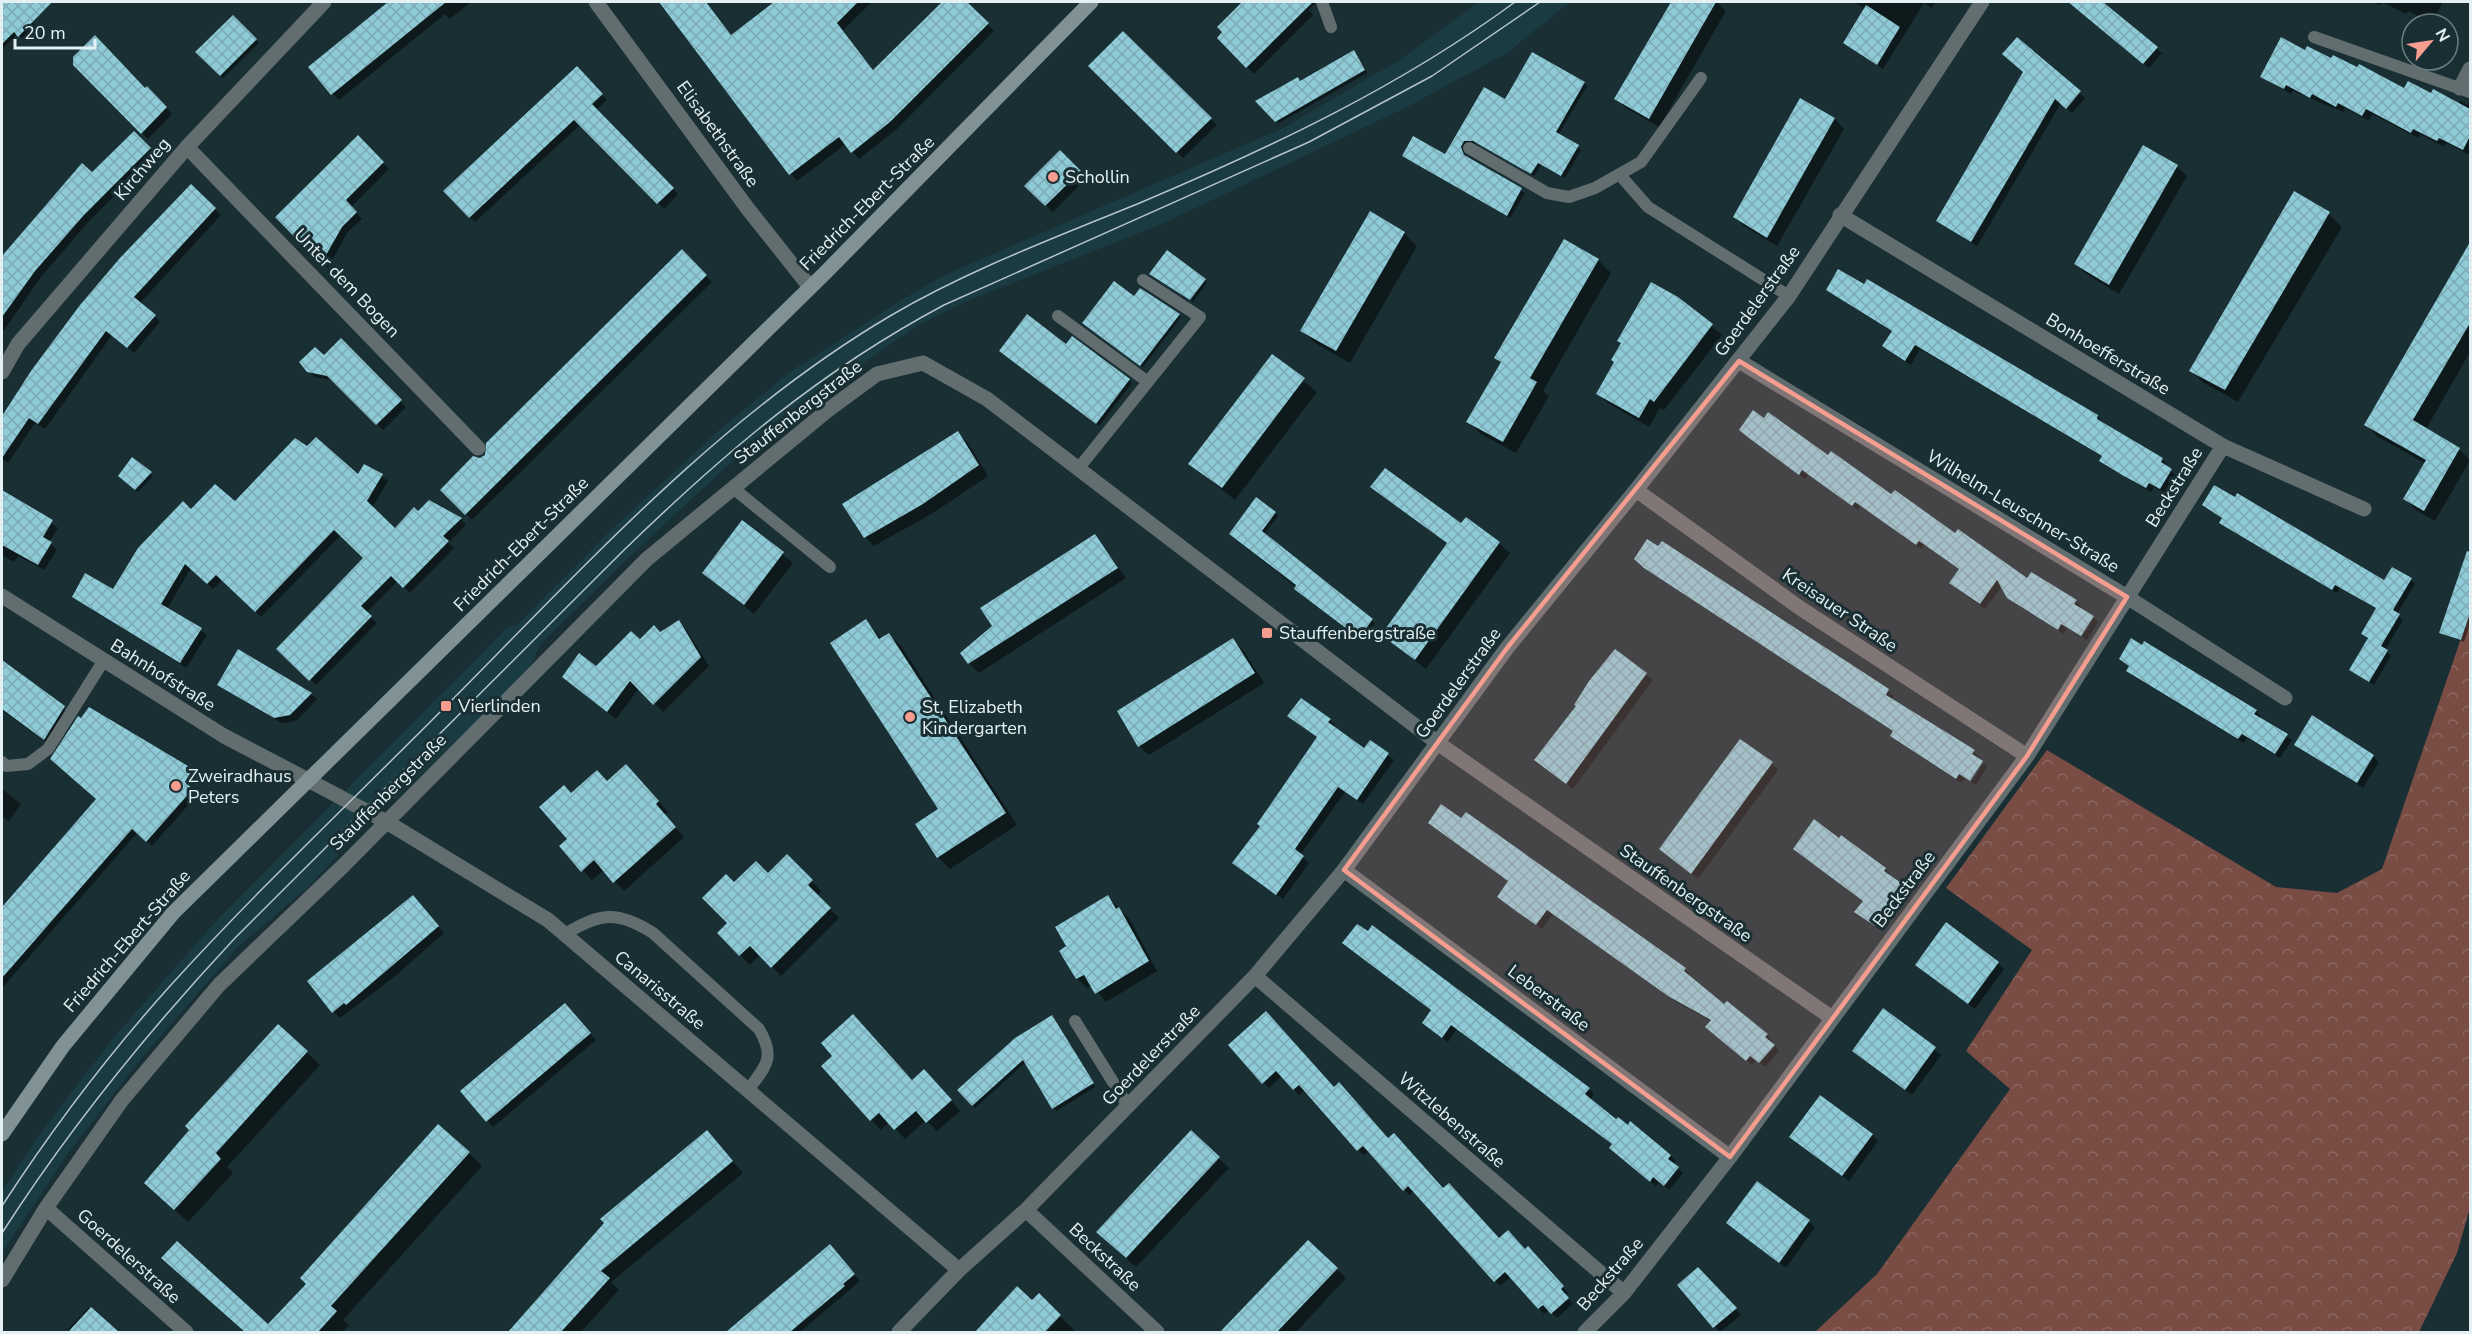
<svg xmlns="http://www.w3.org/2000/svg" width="2472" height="1334" font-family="'Nunito Sans',sans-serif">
  <defs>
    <pattern id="forest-crowns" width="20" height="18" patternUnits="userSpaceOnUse" patternTransform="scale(1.5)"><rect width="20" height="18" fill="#794c44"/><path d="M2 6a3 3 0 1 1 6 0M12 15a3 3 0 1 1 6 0" fill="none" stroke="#8c6660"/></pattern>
    <pattern id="building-cross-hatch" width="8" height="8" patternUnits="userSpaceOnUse" patternTransform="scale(1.5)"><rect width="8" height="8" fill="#8fcad7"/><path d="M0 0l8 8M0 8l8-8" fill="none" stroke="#7caab4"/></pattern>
  </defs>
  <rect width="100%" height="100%" fill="#192f34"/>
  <path fill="#1a3b42" d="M1479 2H1570L1507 53 1409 106 1164 223 965 302 920 324 810 400 737 457 627 559 540 645 529 670 395 799 387 795 350 833 351 841 307 888 239 946 139 1061 67 1155 2 1253V1192L37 1138 114 1037 218 919 507 628 517 625 608 533 717 432 790 372 903 299 947 274 1283 128 1398 61Z"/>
  <path fill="url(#forest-crowns)" d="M2470 612V1208L2457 1253 2419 1332H1815L1877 1274 2010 1089 1966 1051 2032 950 1946 888 2047 750 2276 887 2337 893 2382 869Z"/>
  <path fill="#0007" d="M2 2H10L35 25 22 38 17 34 2 49Z
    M391 2H471L450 19 445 14 339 100 316 75 323 57Z
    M661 2H706L732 36 777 2H872L843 30 874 71 945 2H965L994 31 897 129 859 159 846 144 797 181Z
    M1245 2H1316L1309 10 1313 15 1254 74 1219 38 1224 32 1219 27Z
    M1672 2H1717L1726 11 1659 127 1626 108 1616 98Z
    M1854 2H1936L1931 8 1924 3 1883 69 1845 43 1865 9Z
    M2067 2H2103L2162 53 2149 68Z
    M2373 2H2443L2432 23 2408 11 2406 14 2382 2 2380 5Z
    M233 17 259 43 223 78 198 52Z
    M1123 33 1217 125 1183 158 1090 66Z
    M2017 39 2085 98 2072 113 2061 103 1977 246 1938 221 2024 72Z
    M2305 52 2405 90 2458 104 2460 101 2470 106V155L2446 143 2444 147 2420 134 2418 138 2372 114 2369 121 2345 108 2343 112 2293 91 2291 94 2262 76Z
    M1356 54 1367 73 1279 123 1258 102Z
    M74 65 145 90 147 89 172 114 148 139Z
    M577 68 607 100 596 110 678 194 664 209 581 124 475 222 445 191Z
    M1584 83 1587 86 1558 135 1581 150 1565 178 1541 165 1534 176 1478 143 1467 144 1463 153 1466 157 1525 193 1510 218 1403 156H1445L1505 101Z
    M1801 100 1835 119 1844 129 1777 246 1744 226 1735 217Z
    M134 133 155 155 89 221 41 277 2 333V260L9 250Z
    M358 137 389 169 351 207 362 219 347 233 328 268 277 217Z
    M2144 147 2177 167 2187 176 2119 294 2086 274 2076 264Z
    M1060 153 1086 178 1053 212 1026 186Z
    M191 186 221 215 140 303 160 322 134 353 112 335 45 429 35 423 8 463 2 459V419L34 370Z
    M2329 214 2342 227 2238 402 2204 383 2191 370Z
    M1404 233 1417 246 1350 363 1315 343 1302 330Z
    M2468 248 2470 249V352L2426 429 2459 449 2470 460 2435 521 2416 510 2405 499 2426 464 2377 436 2366 425Z
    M682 252 712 282 472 520 442 490 487 455Z
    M1598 260 1611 273 1543 391 1549 396 1516 453 1481 434 1468 422 1502 364 1496 358Z
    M1154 277 1205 280 1207 283 1193 302Z
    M1827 290 2098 416 2102 424 2162 459 2167 465 2166 467 2176 475 2165 493 2154 487 2151 492 2106 466 2101 461 2103 457 1920 349 1911 365 1884 346 1893 332Z
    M1134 298 1181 317 1143 367 1086 326Z
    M1677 298 1722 335 1664 410 1660 408 1649 427 1608 403 1598 393Z
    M1072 338 1132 383 1099 426 1004 353 1066 346Z
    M341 341 406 407 383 430 335 381 315 377 308 371Z
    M1272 356 1317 392 1235 500 1190 464Z
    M958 433 968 443 988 476 933 513 874 546 865 537Z
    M1746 435 1829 457 2028 581 2076 601 2081 606 2079 609 2091 616 2079 636 2067 628 2064 634 2014 603 2002 586 1985 609 1956 588 1960 570 1924 545 1921 549 1861 506 1858 510 1808 474 1805 479Z
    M132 459 153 476 138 492 122 479Z
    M365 466 388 481 372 508 395 530 418 513 461 519 466 525 448 543 454 548 410 593 398 581 366 613 377 623 316 685 278 649 365 558 341 535 261 617 222 580 213 589 191 568 167 609 207 635 186 668 74 596 114 592 191 511 358 477Z
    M1372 487 1499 543 1510 553 1426 669 1383 635 1448 544Z
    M2 490 58 528 49 542 57 550 44 570 18 556 14 562 2 555Z
    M1275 513 1278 516 1264 534 1375 623 1362 640 1233 537Z
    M742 522 793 563 754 614 704 573Z
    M2221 523 2384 582 2411 580 2415 584 2397 614 2403 620 2385 650 2391 656 2374 685 2356 674 2369 639 2363 634 2377 609 2340 588 2337 593Z
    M1095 536 1126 578 979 673 969 663Z
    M1662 543 1888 691 1894 696 1891 700 1974 751 1981 761 1969 781 1965 778 1961 783 1897 741 1892 736 1894 732 1659 548Z
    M2470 546V623L2464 642 2441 632Z
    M2094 618 2098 622 2087 640 2082 637Z
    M866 621 882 639 889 635 901 646 1017 825 950 869 938 857 940 810Z
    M679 622 687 631 709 666 663 712 639 688 616 719 564 677 596 668 640 642Z
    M1233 640 1243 650 1264 683 1149 755 1139 746Z
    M1615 651 1653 680 1573 789 1536 760 1578 706Z
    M2121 659 2256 711 2261 716 2259 718 2292 740 2280 758 2247 738 2244 743 2133 676 2128 671 2131 667Z
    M2 662 70 714 50 745 2 710Z
    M219 685 311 694 317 699 296 721 281 723Z
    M1289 716 1330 720 1335 726 1334 728 1365 750 1370 742 1394 760 1363 804 1345 792 1300 855 1309 863 1283 899 1234 863 1262 827 1318 738Z
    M2296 745 2373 756 2379 762 2363 788Z
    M1772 763 1778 770 1698 879 1667 855Z
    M1984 763 1987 767 1976 785 1971 782Z
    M192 770 197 775 189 788 197 795 152 846 137 833 2 988V927L17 909Z
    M636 776 668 812 664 815 684 837 624 891 604 870 592 880 561 846 569 839 572 795Z
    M2 789 21 804 9 821 2 816Z
    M1435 828 1685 969 1690 975 1689 977 1725 1006 1767 1035 1779 1051 1765 1067 1756 1060 1752 1065 1713 1032 1712 1022 1675 1001 1553 914 1542 929 1504 902 1509 882Z
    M1842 837 1885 869 1891 875 1890 877 1909 892 1881 931 1856 912 1864 901 1794 849 1839 840Z
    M787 856 821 891 817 896 839 918 781 976 760 955 750 965 719 933 729 923 734 884 768 875Z
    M1107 897 1129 918 1157 971 1106 1002 1092 985 1087 988 1077 978 1061 951 1068 947Z
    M419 904 444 933 394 977 340 1018 334 1012Z
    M1998 963 2004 969 1975 1009 1923 971Z
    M1883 1010 1941 1055 1912 1095 1854 1051Z
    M571 1011 596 1040 493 1127 487 1121Z
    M1433 1011 1589 1089 1594 1094 1590 1100 1616 1121 1628 1127 1631 1124 1670 1156 1676 1161 1673 1164 1683 1173 1669 1190 1659 1181 1656 1186 1616 1153 1613 1145 1457 1029 1448 1042 1429 1028Z
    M1055 1020 1095 1087 1056 1111 1026 1062 975 1108 959 1090Z
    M278 1026 320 1065 227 1167 233 1173 188 1222 159 1196Z
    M1230 1045 1334 1088 1499 1240 1533 1254 1568 1293 1565 1295 1573 1304 1557 1318 1549 1310 1544 1314 1511 1277 1500 1286 1414 1191 1409 1195 1370 1151 1363 1155 1305 1090 1299 1095 1282 1076 1269 1088Z
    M823 1066 913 1082 934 1081 960 1111 937 1131 926 1120 905 1139 889 1122 881 1130Z
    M1191 1132 1229 1168 1136 1267 1107 1241Z
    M1872 1135 1878 1141 1849 1181 1791 1137Z
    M717 1143 743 1173 611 1282 619 1290 581 1332H511L516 1323 606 1223Z
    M469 1153 482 1166 343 1320 349 1325 342 1332H262L308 1284Z
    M1757 1183 1815 1227 1786 1268 1728 1223Z
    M1308 1242 1346 1278 1296 1332H1224Z
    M830 1246 860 1281 800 1332H728Z
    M1698 1269 1741 1315 1720 1332 1679 1285Z
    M1017 1289 1032 1302 1039 1296 1076 1332H976Z
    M89 1307 117 1332H66Z"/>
  <path fill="url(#building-cross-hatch)" d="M2 2H52L18 37 14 32 2 44Z
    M388 2H446L331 95 308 67Z
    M659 2H706L731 35 774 2H858L837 23 873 70 942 2H967L989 23 890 122 851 153 839 137 789 175Z
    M1242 2H1313L1246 68 1217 38 1222 32 1217 27Z
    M1671 2H1716L1649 119 1614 99Z
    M2068 2H2103L2158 47 2143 64Z
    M1866 5 1900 27 1877 65 1843 43Z
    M233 15 257 39 220 76 195 52Z
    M1123 31 1212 118 1176 153 1088 66Z
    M95 35 145 88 147 86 167 107 141 134 73 65V57Z
    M2017 37 2081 91 2066 109 2055 99 1971 242 1936 221 2023 72 2002 54Z
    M2281 37 2305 50 2307 46 2331 58 2333 55 2357 67 2359 64 2404 88 2408 81 2431 93 2433 89 2470 109V136L2463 150 2439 138 2437 141 2413 129 2411 133 2366 109 2362 116 2338 103 2336 107 2312 94 2310 98 2286 85 2284 89 2260 77Z
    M1354 50 1365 70 1275 122 1255 101 1298 77 1300 81Z
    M1532 52 1585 82 1556 132 1579 145 1561 176 1538 163 1531 174 1473 141H1464L1461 147 1464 155 1522 188 1507 216 1402 156 1413 136 1445 154 1484 87 1505 99Z
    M577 66 603 94 592 104 674 188 657 204 574 120 469 218 443 191Z
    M1800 98 1835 118 1767 238 1733 217Z
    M134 131 151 148 84 215 35 271 2 317V256L82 163 92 172Z
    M358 135 384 162 346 200 357 212 342 227 321 264 275 217Z
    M2143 145 2178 165 2109 285 2074 264Z
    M1060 150 1081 171 1045 206 1024 186Z
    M191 184 216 208 134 297 156 315 127 348 106 331 38 424 29 418 2 458V416L31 371 80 305 120 258Z
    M2294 191 2330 212 2225 390 2189 371Z
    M1370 211 1405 232 1336 351 1300 331Z
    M1564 239 1599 259 1530 378 1537 382 1503 442 1466 422 1501 362 1494 358Z
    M2470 242V323L2413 420 2460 448 2424 511 2403 499 2426 460 2364 425Z
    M682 249 707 275 465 515 440 490 473 456 480 458 485 455 486 443Z
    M1167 250 1206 279 1190 300 1149 274Z
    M1838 269 1864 284 1867 279 2098 415 2097 419 2163 458 2161 462 2172 469 2160 489 2149 483 2146 488 2122 475 2099 461 2102 456 1915 345 1905 361 1882 346 1892 331 1826 290Z
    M1114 281 1134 296 1140 288 1180 314 1140 366 1082 323Z
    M1651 282 1678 297 1713 324 1654 402 1650 399 1639 418 1596 394 1614 362 1611 360 1621 343 1617 341Z
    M1027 314 1066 344 1072 336 1130 379 1096 424 999 351Z
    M341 338 402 400 376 425 327 376 307 372 299 362 315 347 324 355Z
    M1272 354 1305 378 1222 488 1188 464Z
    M1753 410 1764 418 1768 412 1828 455 1831 451 1891 494 1895 490 1955 533 1958 529 2027 578 2031 572 2077 600 2074 604 2094 616 2081 636 2061 624 2058 630 2007 598 1997 580 1980 604 1949 583 1959 569 1919 541 1916 545 1855 502 1852 506 1802 470 1799 475 1749 438 1739 430Z
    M958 431 979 465 923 504 864 538 842 504Z
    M316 437 358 474 364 464 383 474 367 501 395 528 414 507 418 511 429 500 462 518 443 536 449 541 403 588 391 576 361 606 372 616 309 681 276 649 363 558 334 530 255 612 216 575 207 584 185 564 161 604 202 628 180 663 72 597 85 573 113 589 138 548 183 501 191 509 215 484 235 501 295 438 307 446Z
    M132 457 152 472 135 490 118 476Z
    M1385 468 1461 523 1466 517 1500 542 1415 660 1381 635 1447 543 1370 487Z
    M2214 485 2235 497 2237 493 2384 580 2392 567 2412 578 2393 610 2400 614 2381 646 2388 650 2369 682 2349 670 2368 638 2370 639 2361 634 2376 608 2335 585 2332 590 2219 523 2222 518 2202 505Z
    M2 490 53 520 43 537 52 542 38 565 2 545Z
    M1256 497 1276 512 1262 531 1373 619 1359 638 1294 589 1296 585 1229 534Z
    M742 520 784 552 744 605 702 573Z
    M1095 534 1118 568 968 664 960 653 992 626 980 608Z
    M1647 539 1658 546 1662 541 1889 689 1886 695 1975 750 1972 754 1983 761 1970 781 1959 774 1956 779 1890 736 1893 731 1644 568 1634 559Z
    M2467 551 2470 552V613L2461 640 2439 633Z
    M866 619 879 639 889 633 1006 813 937 858 915 824 938 809 830 643Z
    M679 620 701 657 653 705 630 681 607 712 562 677 579 653 596 666 631 631 640 639 654 625 660 632Z
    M1233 638 1255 673 1138 747 1117 711Z
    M2131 638 2142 645 2144 641 2234 696 2257 710 2254 714 2288 734 2275 754 2242 734 2238 739 2126 671 2129 666 2119 659Z
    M238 649 312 693 290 715 274 718 217 685Z
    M1615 649 1647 673 1566 784 1534 760 1576 706 1574 705 1589 681Z
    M2 660 65 706 44 740 2 709Z
    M1301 698 1331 719 1328 722 1364 748 1370 740 1389 753 1357 800 1338 787 1295 849 1304 856 1276 895 1232 863 1260 826 1257 824 1317 737 1287 716Z
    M89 707 193 769 185 782 193 789 146 842 132 829 2 978V907L96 799 50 759 78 716 81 718Z
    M2312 715 2374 755 2357 783 2294 745Z
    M1740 739 1773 762 1691 874 1659 849Z
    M626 764 659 801 656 804 676 827 613 883 594 860 581 872 559 846 567 839 539 807 564 785 571 793 597 770 607 781Z
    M1441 804 1461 818 1466 812 1686 968 1684 971 1724 1004 1727 1001 1768 1034 1765 1037 1775 1045 1759 1063 1750 1056 1746 1061 1705 1027 1711 1020 1668 996 1547 910 1536 925 1516 911 1497 897 1508 881 1428 823Z
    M1814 819 1839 838 1841 835 1886 868 1884 871 1904 885 1875 926 1854 912 1863 901 1793 849Z
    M787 854 813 880 808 885 831 908 771 968 750 946 739 956 717 933 727 923 702 898 726 874 734 882 756 861 768 873Z
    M413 895 439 926 346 1005 344 1003 332 1013 307 981Z
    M1108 895 1116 909 1119 907 1149 961 1095 994 1084 975 1076 979 1059 951 1066 946 1055 927Z
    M1946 922 1999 962 1968 1004 1915 965Z
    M1357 924 1368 931 1372 925 1392 940 1590 1088 1585 1094 1616 1119 1618 1117 1628 1125 1630 1121 1671 1155 1668 1159 1679 1167 1664 1186 1653 1177 1650 1182 1609 1148 1612 1144 1451 1025 1442 1038 1422 1023 1431 1010 1342 943Z
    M565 1003 591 1033 486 1122 460 1091Z
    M1883 1008 1936 1047 1905 1090 1852 1051Z
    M1266 1011 1334 1087 1339 1082 1388 1138 1394 1133 1443 1188 1449 1183 1499 1238 1508 1230 1525 1249 1528 1246 1564 1286 1561 1289 1569 1298 1551 1314 1543 1305 1538 1309 1505 1272 1494 1282 1408 1186 1403 1191 1363 1146 1357 1151 1299 1085 1293 1090 1276 1071 1262 1084 1228 1045Z
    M853 1014 912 1080 924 1069 952 1100 926 1123 916 1111 894 1130 879 1113 870 1121 821 1066 832 1056 821 1043Z
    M1052 1015 1094 1083 1052 1109 1023 1060 972 1106 957 1090 1015 1038Z
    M278 1024 308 1051 216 1153 221 1159 174 1210 144 1183 189 1130 185 1126Z
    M1820 1095 1873 1134 1842 1176 1789 1137Z
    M438 1124 470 1152 331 1306 337 1311 318 1332H245L161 1258 177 1241 268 1324 306 1284 300 1278Z
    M707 1130 733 1161 601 1271 610 1278 561 1332H508L604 1223 600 1219Z
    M1191 1130 1220 1157 1126 1258 1096 1232Z
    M1757 1181 1810 1220 1779 1263 1726 1223Z
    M1308 1240 1338 1268 1277 1332H1220Z
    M830 1244 855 1274 843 1284 845 1286 790 1332H726Z
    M1698 1267 1737 1308 1713 1328 1677 1285Z
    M1017 1286 1032 1300 1039 1293 1061 1315 1045 1332H975Z
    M91 1307 119 1332H68Z"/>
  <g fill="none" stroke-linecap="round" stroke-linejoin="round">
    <path stroke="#626d6f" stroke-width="12" d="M1322 2 1331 27
      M2314 37 2470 92
      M1469 148 1547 193 1569 197 1595 188 1641 162 1701 78
      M1620 175 1648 207 1789 296
      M1058 316 1148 382
      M1078 469 1200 317 1143 280
      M733 488 830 567
      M2 762 6 766 28 764 48 749 104 660
      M565 934C600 913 617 910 653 933L759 1029C776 1058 766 1066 748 1090
      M1075 1021 1128 1106"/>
    <path stroke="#626d6f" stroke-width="15" d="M596 2 748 209 810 287
      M2460 88 2470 69
      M187 147 478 448
      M1840 215 2223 446 2364 509
      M1739 361 2127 597 2285 698
      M2 372 18 344 187 147 324 2
      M1636 490 1800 608 2027 756
      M308 780 385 821 548 920 959 1270
      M1344 870 1730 1157
      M1255 976 1624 1293
      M46 1208 186 1332
      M1026 1210 1157 1332
      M2 1280 46 1208 122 1100 219 985 342 867 647 559 828 410 877 374 923 363 987 399 1439 744 1832 1018
      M899 1332 959 1270 1026 1210 1255 976 1344 870 1507 648 1636 490 1789 296 1982 2
      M1585 1332 1624 1293 1730 1157 2027 756 2223 446"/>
    <path stroke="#626d6f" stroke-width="15" d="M2 596 224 736 308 780"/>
    <path stroke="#819296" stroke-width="15" d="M2 1134 63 1046 173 913 825 273 1091 2"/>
    <path stroke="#b6c5c8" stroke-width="1.5" d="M2 1206C52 1129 108 1055 170 986 258 889 354 799 447 705 585 566 719 417 890 316 970 269 1057 237 1142 202 1272 147 1401 86 1515 2
      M2 1233C70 1127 149 1030 235 938L624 550C724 453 820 371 944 305L1309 142 1432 76 1540 2"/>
  </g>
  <path fill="#f59d8f" fill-opacity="0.2" stroke="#f59d8f" stroke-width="4.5" stroke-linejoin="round" d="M1739 361 2127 597 2027 756 1730 1157 1344 870 1507 648Z"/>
  <g fill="#f59d8f" stroke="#192f34" stroke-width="2">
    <circle cx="1053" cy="177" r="6"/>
    <rect x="1261" y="627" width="12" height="12" rx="3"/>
    <rect x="440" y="700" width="12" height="12" rx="3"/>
    <circle cx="910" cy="717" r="6"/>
    <circle cx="176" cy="786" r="6"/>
  </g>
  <g text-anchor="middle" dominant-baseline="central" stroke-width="6" stroke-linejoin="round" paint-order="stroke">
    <g font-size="18" fill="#e4f1f4" stroke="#192f34">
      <text transform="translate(718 134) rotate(54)">Elisabethstraße</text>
      <text transform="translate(142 169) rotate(-50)">Kirchweg</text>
      <text transform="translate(867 203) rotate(-45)">Friedrich-Ebert-Straße</text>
      <text transform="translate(347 283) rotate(46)">Unter dem Bogen</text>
      <text transform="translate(1757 301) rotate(-54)">Goerdelerstraße</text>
      <text transform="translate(2108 354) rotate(31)">Bonhoefferstraße</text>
      <text transform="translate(798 412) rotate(-38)">Stauffenbergstraße</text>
      <text transform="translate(2174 487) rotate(-58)">Beckstraße</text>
      <text transform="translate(2023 511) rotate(31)">Wilhelm-Leuschner-Straße</text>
      <text transform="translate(521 544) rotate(-45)">Friedrich-Ebert-Straße</text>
      <text transform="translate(1840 610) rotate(34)">Kreisauer Straße</text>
      <text transform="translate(163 675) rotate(32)">Bahnhofstraße</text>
      <text transform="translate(1458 683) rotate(-54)">Goerdelerstraße</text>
      <text transform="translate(388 792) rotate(-45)">Stauffenbergstraße</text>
      <text transform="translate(1904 889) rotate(-53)">Beckstraße</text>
      <text transform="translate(1686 893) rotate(35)">Stauffenbergstraße</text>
      <text transform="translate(127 941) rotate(-49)">Friedrich-Ebert-Straße</text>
      <text transform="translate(660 990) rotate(40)">Canarisstraße</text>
      <text transform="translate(1549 998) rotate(37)">Leberstraße</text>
      <text transform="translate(1151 1055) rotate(-46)">Goerdelerstraße</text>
      <text transform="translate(1452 1120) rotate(41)">Witzlebenstraße</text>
      <text transform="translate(129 1256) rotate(42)">Goerdelerstraße</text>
      <text transform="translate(1105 1257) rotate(43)">Beckstraße</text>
      <text transform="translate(1610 1274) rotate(-49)">Beckstraße</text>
    </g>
    <g font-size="18" fill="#e4f1f4" stroke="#192f34" text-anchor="start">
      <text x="1065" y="177">Schollin</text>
      <text x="1279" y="633">Stauffenbergstraße</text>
      <text x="458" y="706">Vierlinden</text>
      <text x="922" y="707">St, Elizabeth<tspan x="922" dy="21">Kindergarten</tspan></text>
      <text x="188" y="776">Zweiradhaus<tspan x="188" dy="21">Peters</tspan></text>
    </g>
  </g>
  <rect width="2472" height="1334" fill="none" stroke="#e4f1f4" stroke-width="6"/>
  <g transform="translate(2430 42) rotate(61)"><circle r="28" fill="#192f34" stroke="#6a7d81" stroke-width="1.5"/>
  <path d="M0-4.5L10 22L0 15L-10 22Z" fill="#f59d8f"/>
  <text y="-9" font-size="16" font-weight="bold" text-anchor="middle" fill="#e4f1f4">N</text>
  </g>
  <path d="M15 39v9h80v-9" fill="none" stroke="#e4f1f4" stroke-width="3"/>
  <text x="24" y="39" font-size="18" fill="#e4f1f4" stroke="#192f34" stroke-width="4.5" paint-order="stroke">20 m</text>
</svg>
